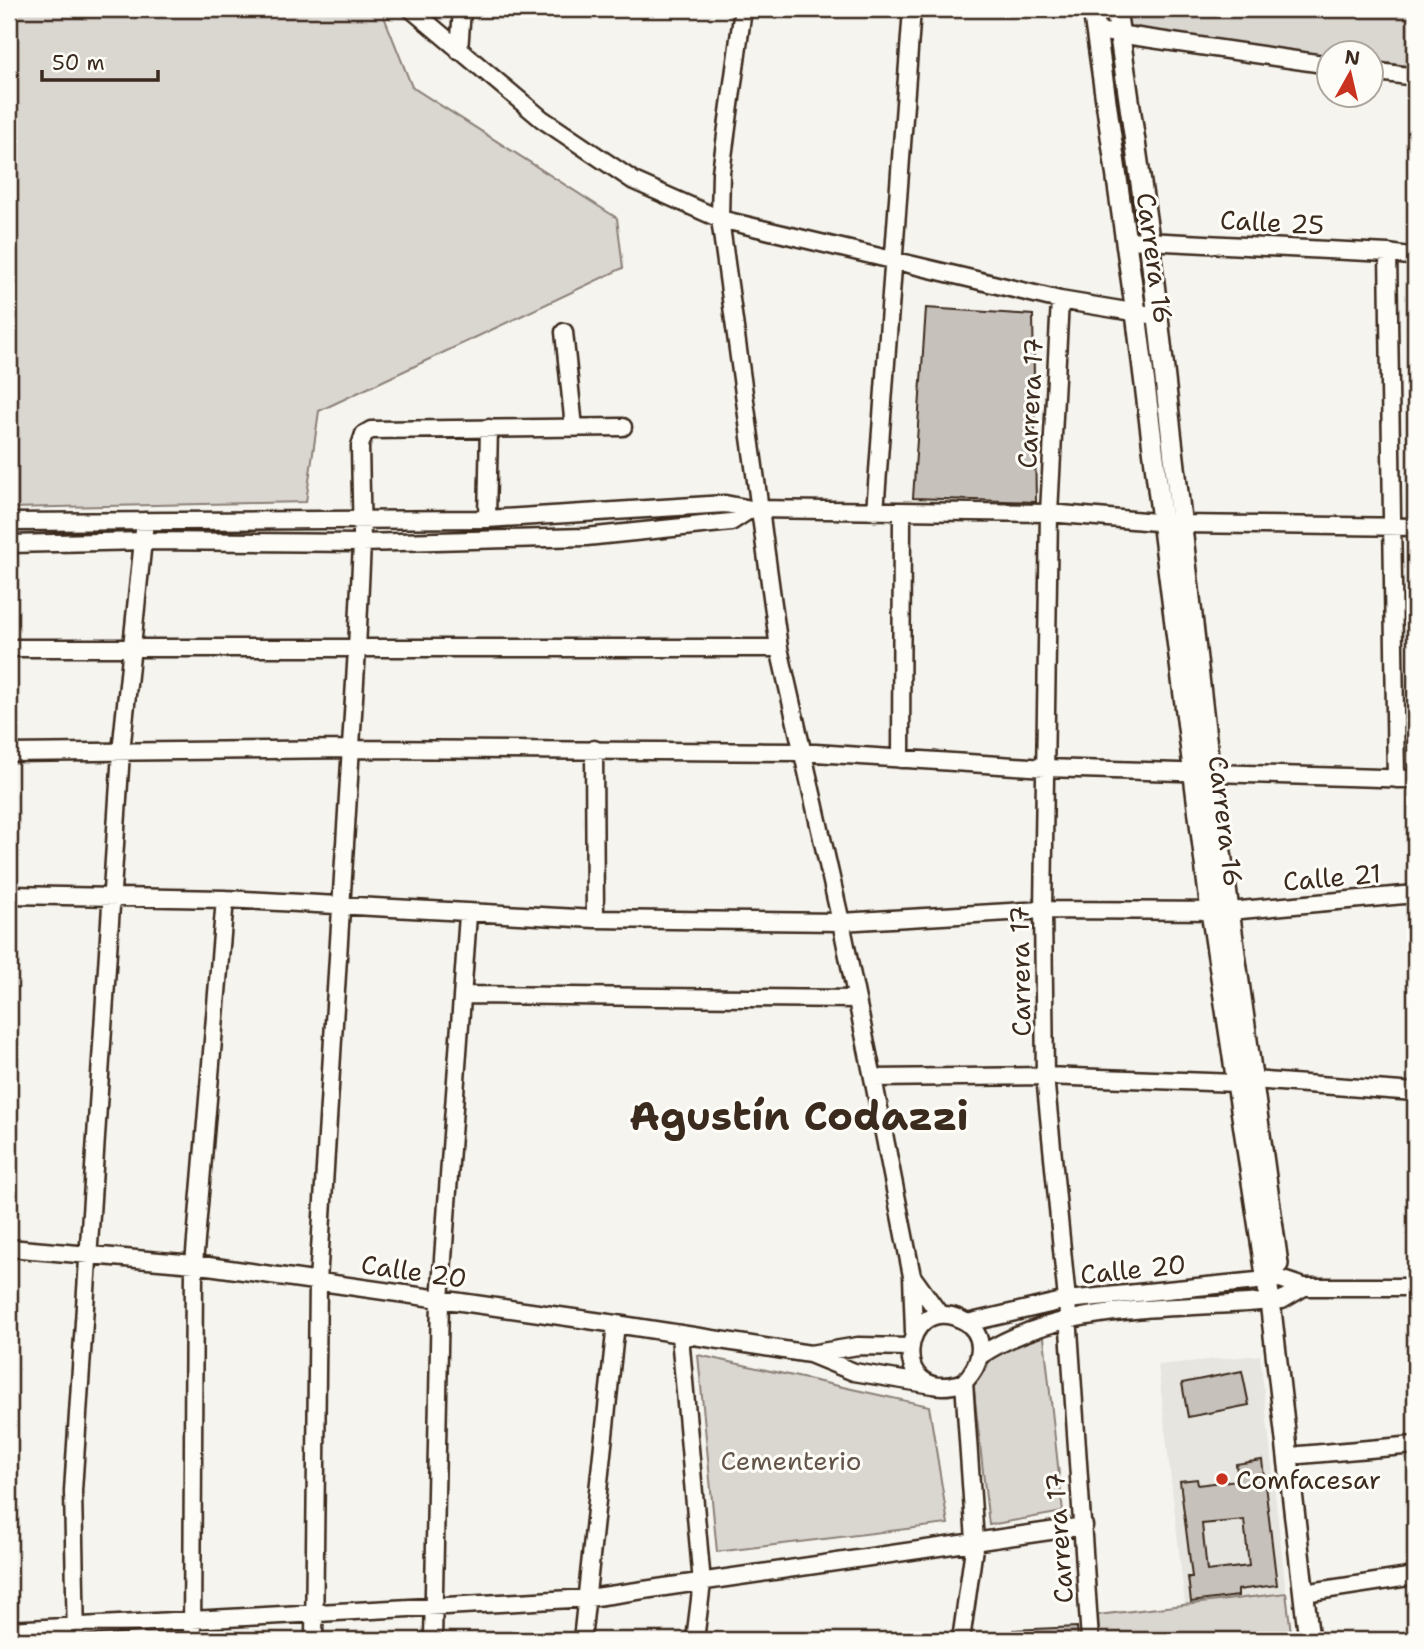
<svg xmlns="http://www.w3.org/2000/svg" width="1424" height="1649" font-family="'Shantell Sans',sans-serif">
  <rect width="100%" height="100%" fill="#f5f4ee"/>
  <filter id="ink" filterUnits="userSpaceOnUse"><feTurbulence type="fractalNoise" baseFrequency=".0143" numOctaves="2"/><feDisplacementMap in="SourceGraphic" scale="14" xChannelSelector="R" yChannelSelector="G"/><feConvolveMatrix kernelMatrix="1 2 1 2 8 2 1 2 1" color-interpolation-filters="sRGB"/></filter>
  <g filter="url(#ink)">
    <path fill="#e7e5df" d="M1260 1355 1286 1593 1185 1604 1158 1365Z"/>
    <path fill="#dad6d0" stroke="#8a8077" stroke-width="2" d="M9 9H381L412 87 617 218 623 268 319 411 306 502 9 508Z
      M1124 9H1415V67L1372 61V52H1330L1329 56 1126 28Z
      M1043 1328 1063 1512 989 1525 973 1382 986 1369 990 1359Z
      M698 1355 929 1406 948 1524 717 1552Z
      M1286 1593 1292 1640H1099L1098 1615Z"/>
    <path fill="#c7c1bb" stroke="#3b2a1e" stroke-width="2" fill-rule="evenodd" d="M926 308 1033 315 1036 502 913 498Z
      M1242 1371 1249 1405 1188 1417 1182 1383Z
      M1262 1460 1277 1585 1238 1590V1596L1191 1602 1188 1577H1192L1180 1481 1197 1479 1198 1485 1238 1480 1236 1464ZM1244 1520 1249 1566 1207 1571 1202 1524Z
      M1077 1627 1078 1640H1013V1630Z"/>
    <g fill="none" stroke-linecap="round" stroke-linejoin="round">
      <defs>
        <path id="minor" d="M411 9 542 119 634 181 720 219 1060 300 1157 316
          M743 9 721 172 720 219 779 648 841 922 873 1078 912 1276 914 1332
          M1097 31 1330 65
          M459 51 462 9
          M1372 71 1415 77
          M1126 240 1388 253 1415 257
          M1388 253 1396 779
          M1060 300 1049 513 1043 910 1045 1076 1067 1300 1090 1640
          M564 332 574 427
          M875 512 912 9
          M487 519 489 428
          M9 522 487 519 725 504 751 509 1049 513 1180 524 1415 527
          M9 544 145 541 362 543 586 537 731 522 751 509
          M9 648H779
          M594 749 595 919
          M9 753 350 749 800 752 1045 768 1415 779
          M901 759 902 512
          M9 895 225 899 595 919 841 922 1043 910 1230 911 1415 894
          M464 995 857 999
          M873 1078 1045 1076 1237 1083 1252 1080 1415 1092
          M9 1248 194 1264 616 1324 810 1354 854 1372 933 1385
          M912 1276 940 1315
          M967 1323 1067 1300 1267 1280 1280 1279 1304 1287H1415
          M680 1336 702 1583 695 1640
          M810 1354 858 1346 909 1347
          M981 1355C1066 1299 1183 1311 1282 1300L1304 1287
          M1300 1455 1415 1445
          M1304 1593 1415 1576
          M9 1630 589 1598 1084 1526
          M76 1640 73 1491 121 752 145 521
          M192 1640 194 1264 225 899
          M314 1640 318 1282 357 649 362 543 360 446 364 434 371 430 623 427
          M433 1640 440 1300 468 915
          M582 1640 616 1324
          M961 1640 975 1541 964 1382C982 1364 989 1334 962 1320 901 1289 885 1409 964 1382"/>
        <path id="major" d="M1093 9 1136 313 1211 911 1270 1301 1309 1640
          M1116 9 1149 239 1210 773 1278 1264"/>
      </defs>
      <use href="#minor" stroke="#3b2a1e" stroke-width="21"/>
      <use href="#major" stroke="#3b2a1e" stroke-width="24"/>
      <use href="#minor" stroke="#fdfcf7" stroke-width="16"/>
      <use href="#major" stroke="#fdfcf7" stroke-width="19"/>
    </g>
  </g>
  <circle fill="#c8321e" stroke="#fdfcf7" stroke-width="2.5" cx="1222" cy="1479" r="7"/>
  <g text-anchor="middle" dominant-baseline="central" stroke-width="6" stroke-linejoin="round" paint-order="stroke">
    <g font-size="26" fill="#3b2a1e" stroke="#fdfcf7">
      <text transform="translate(1272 222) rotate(3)">Calle 25</text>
      <text transform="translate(1155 258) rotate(82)">Carrera 16</text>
      <text transform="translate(1030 403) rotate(-87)">Carrera 17</text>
      <text transform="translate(1226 821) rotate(83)">Carrera 16</text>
      <text transform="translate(1332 877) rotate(-5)">Calle 21</text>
      <text transform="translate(1020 971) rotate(-91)">Carrera 17</text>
      <text transform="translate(1133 1269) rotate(-6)">Calle 20</text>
      <text transform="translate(414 1271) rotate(8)">Calle 20</text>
      <text transform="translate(1059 1538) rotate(-94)">Carrera 17</text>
    </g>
    <g font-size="26" fill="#63554a" stroke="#fdfcf7">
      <text x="791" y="1460">Cementerio</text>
    </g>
    <g font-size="26" fill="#3b2a1e" stroke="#fdfcf7" text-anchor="start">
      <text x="1236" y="1479">Comfacesar</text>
    </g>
    <g font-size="40" font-weight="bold" fill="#3b2a1e" stroke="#fdfcf7">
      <text x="799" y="1116">Agustín Codazzi</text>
    </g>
  </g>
  <rect width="1424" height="1649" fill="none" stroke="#fdfcf7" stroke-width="35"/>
  <rect x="18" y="18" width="1389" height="1614" fill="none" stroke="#3b2a1e" stroke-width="2.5" filter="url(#ink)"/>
  <g transform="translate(1350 74) rotate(8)"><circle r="33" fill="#fdfcf7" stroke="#afa8a0" stroke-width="2"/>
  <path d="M0-5L12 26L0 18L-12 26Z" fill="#c8321e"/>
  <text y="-10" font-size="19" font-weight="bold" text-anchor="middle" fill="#3b2a1e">N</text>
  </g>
  <path d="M42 70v10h116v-10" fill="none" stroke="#3b2a1e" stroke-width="3.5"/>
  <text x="52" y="70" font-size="21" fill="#3b2a1e" stroke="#fdfcf7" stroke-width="5" paint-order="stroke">50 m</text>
</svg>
